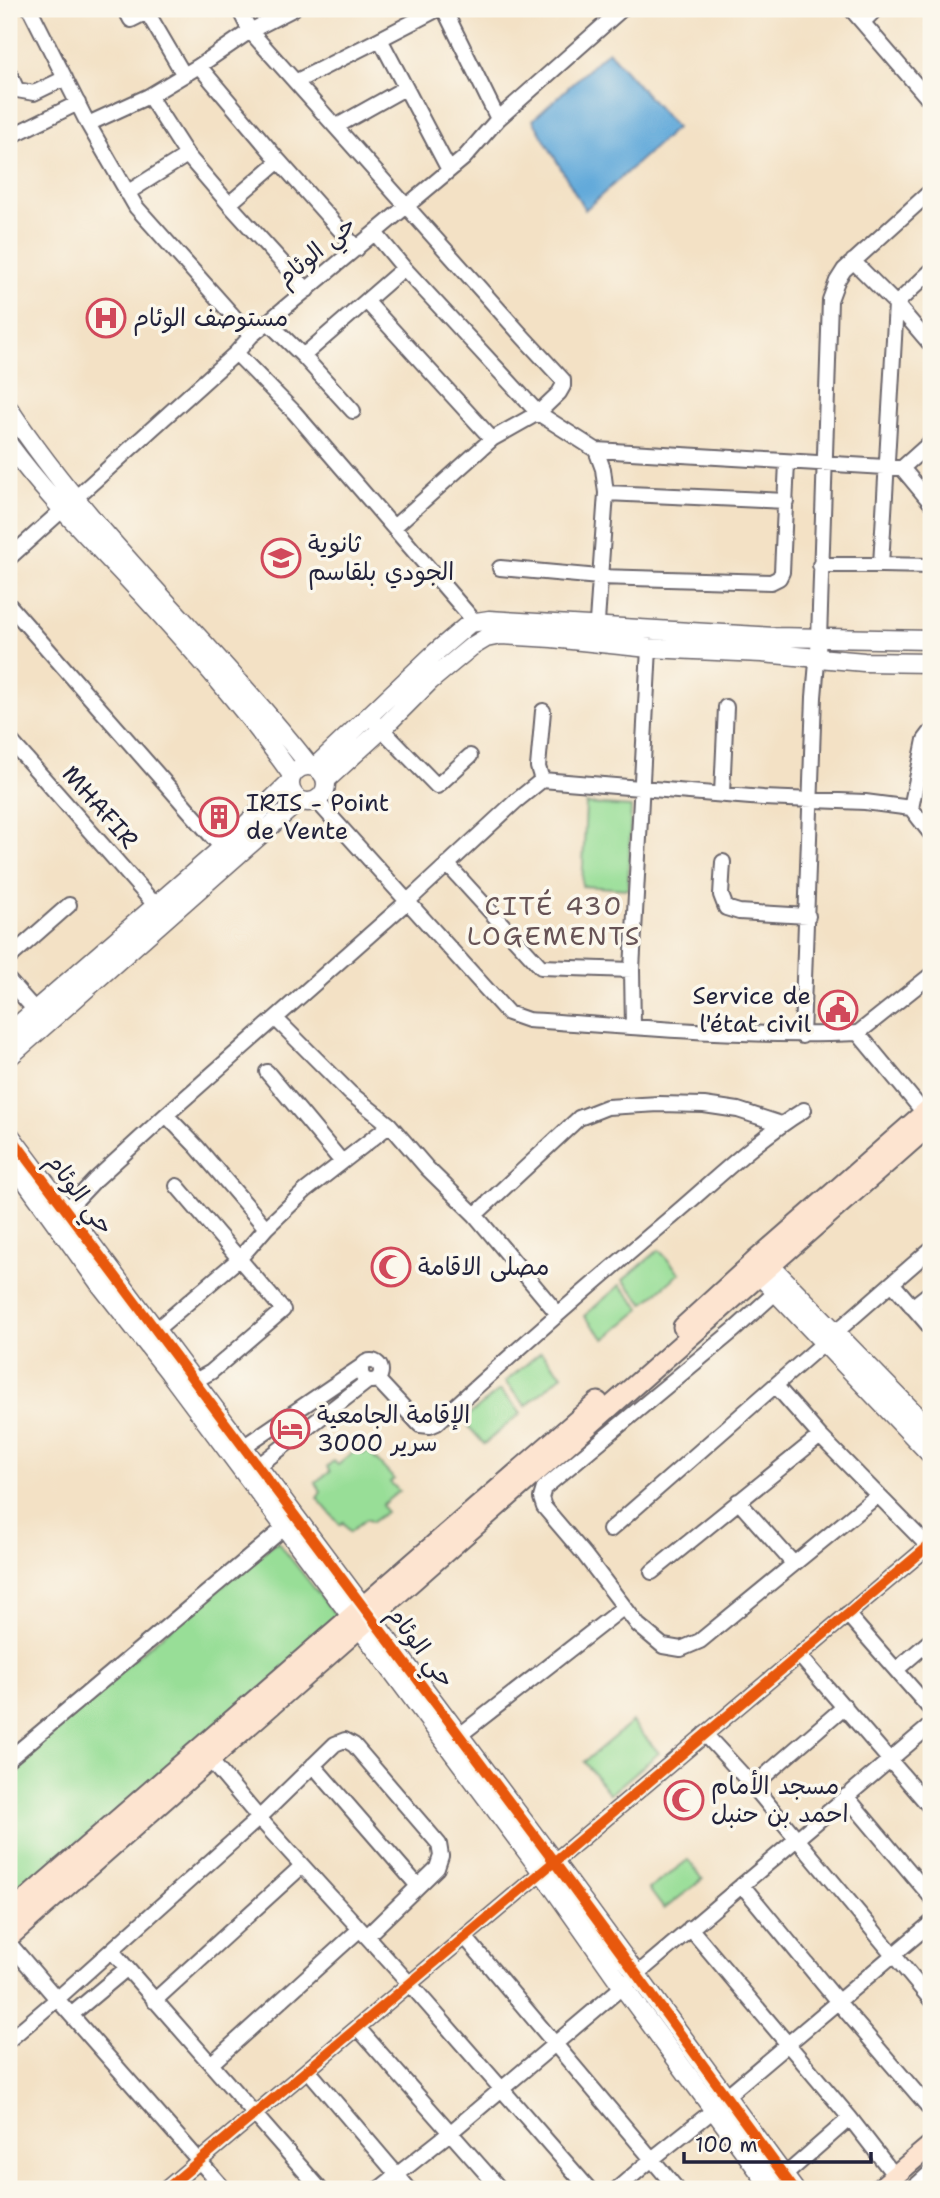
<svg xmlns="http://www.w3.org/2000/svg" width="940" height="2198" font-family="'Shantell Sans','Playpen Sans Arabic',sans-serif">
  <rect width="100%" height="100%" fill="#fbf7ec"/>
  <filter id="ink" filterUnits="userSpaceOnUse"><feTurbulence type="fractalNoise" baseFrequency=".0143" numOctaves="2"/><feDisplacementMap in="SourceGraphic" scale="14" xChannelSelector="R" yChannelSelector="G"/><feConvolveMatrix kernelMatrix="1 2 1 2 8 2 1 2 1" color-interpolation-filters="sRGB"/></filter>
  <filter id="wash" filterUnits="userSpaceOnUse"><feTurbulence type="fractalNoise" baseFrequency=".00686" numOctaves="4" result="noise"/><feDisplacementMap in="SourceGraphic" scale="28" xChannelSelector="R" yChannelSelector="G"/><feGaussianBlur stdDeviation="1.57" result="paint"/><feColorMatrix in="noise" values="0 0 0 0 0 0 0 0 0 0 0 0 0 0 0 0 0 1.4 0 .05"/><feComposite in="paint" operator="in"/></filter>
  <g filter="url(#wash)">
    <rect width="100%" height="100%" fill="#f3e1c5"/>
    <path fill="#98de97" stroke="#5d8069" stroke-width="2" d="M586 804 631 807 628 889 582 886Z
      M659 1250 680 1273 644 1304 623 1280Z
      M620 1285 641 1309 605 1339 584 1316Z
      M541 1352 562 1375 526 1406 505 1382Z
      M500 1390 521 1413 484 1444 463 1420Z
      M356 1450 363 1454 368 1451 394 1479 390 1482 399 1491 382 1505 386 1512 372 1522 366 1519 350 1532 343 1522 340 1525 317 1498 321 1492 315 1482 330 1472 327 1467 333 1461 338 1465Z
      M277 1541 341 1622 9 1903V1761Z
      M632 1722 659 1753 610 1794 584 1762Z
      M688 1860 703 1879 664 1909 649 1889Z"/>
    <path fill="#63aada" stroke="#42668a" stroke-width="2" d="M608 51 676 128 585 210 533 120Z"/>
  </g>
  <g filter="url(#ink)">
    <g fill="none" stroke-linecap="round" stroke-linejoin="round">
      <defs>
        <path id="minor" d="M30 9 88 124
          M125 9 131 20 147 12 184 75
          M239 9 250 31 293 9
          M851 9 931 102
          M863 22 876 9
          M380 39 438 9
          M199 66 250 31 524 338 563 380V386L559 393 538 413 492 439 395 526
          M9 73 17 90 34 93 65 78
          M297 81 380 39 449 170
          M149 96 187 155 229 204
          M498 119 622 9
          M337 126 405 88
          M9 137 78 103
          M279 161 357 249
          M127 193 187 155
          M375 233 404 268 538 413 596 450 902 468 931 442
          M931 271 896 304 931 345
          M367 302 492 439
          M268 322 303 356 404 268
          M251 336 136 207 88 124 149 96 199 66 279 161 229 204 307 290
          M236 353 294 412 475 622
          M303 356 353 411
          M596 450 603 469 606 493 596 636
          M902 468 931 503
          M606 493 786 501
          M9 558 236 353 251 336 464 158 498 119 444 9
          M820 565H881L896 304 853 261
          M881 565 931 566
          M500 568 599 577 771 582 779 578 782 572 787 462
          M9 605 222 848
          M543 711 538 767 542 780 763 798 865 802 911 808 931 834
          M368 715 437 786 470 756
          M9 739 156 906
          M722 794 726 707
          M316 800 508 1013 528 1020C638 1027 748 1038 858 1033L930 1120
          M911 808 925 740 931 732
          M723 862 721 895 726 908 739 912 808 916
          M447 864 541 967 632 970
          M9 958 69 905
          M9 981 34 1009
          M276 1019 350 1093 390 1125 427 1168 475 1215 558 1314
          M633 1026 632 970 649 648
          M858 1033 931 975
          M802 1036 814 697 819 639 830 300 837 281 844 270 931 191
          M267 1072 342 1162
          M166 1115 197 1147 266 1228
          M177 1186 283 1310 211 1372 186 1386
          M475 1215 579 1118 607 1107 659 1104 704 1105 738 1110 781 1124
          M61 1216 94 1181 166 1115 409 900 516 801 542 780
          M892 1283 931 1249
          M775 1293 734 1330 544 1488 541 1498 544 1507 584 1554 638 1625 663 1646 681 1649 700 1641 878 1495
          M912 1307 931 1292
          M150 1335 240 1258 266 1228 305 1191 390 1125
          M361 1371a10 10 0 1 1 20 0a10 10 0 1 1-20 0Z
          M377 1379 420 1425 430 1426 437 1423C512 1353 590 1286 668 1220 713 1182 754 1141 804 1110
          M776 1386 820 1436 929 1547
          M243 1447 362 1366
          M258 1466 368 1381
          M738 1501 793 1563
          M610 1530 892 1283 931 1328
          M652 1572 820 1436
          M847 1614 931 1710
          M799 1655 931 1808
          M896 1670 931 1640
          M705 1734 753 1786 931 2000
          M460 1735 624 1607
          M9 1759 284 1528
          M210 1760 259 1818 57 1999 224 2189
          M313 1765 418 1886
          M753 1786 845 1706
          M846 1796 931 1897
          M742 1885 839 2003 931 2110
          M690 1928 850 2118 895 2176
          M367 1936 437 1868 441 1856 439 1844 354 1745 345 1740 335 1744 259 1818 409 1983 589 2189
          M465 1937 677 2189
          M9 1943 57 1999 9 2040
          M112 1951 320 2189
          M154 2001 302 1866
          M71 2015 126 1969
          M358 2028 500 2189
          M211 2064 360 1929
          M308 2070 409 2189
          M784 2176 850 2118
          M166 2189 931 1544
          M379 2189 451 2132 931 1725
          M617 2189 652 2159 715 2109 725 2097 931 1923
          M912 2189 931 2172"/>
        <path id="tertiary" d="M9 409C95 539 213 643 309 765
          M9 445C48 498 96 544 141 593 194 651 247 711 292 775
          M290 784a18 18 0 1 1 36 0a18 18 0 1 1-36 0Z
          M315 767 436 652 470 623 489 620 774 637 931 640
          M326 780 382 729 430 681 471 647 486 638 501 635 552 638 649 648 762 653 864 662 931 663
          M9 1033 222 848 290 782
          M9 1057 300 800
          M9 1134 555 1863 794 2189
          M9 1158 99 1283 169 1372 542 1872 623 1987 772 2189
          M762 1257 931 1430
          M750 1265 931 1455"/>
        <path id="secondary" d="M683 1327 756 1260 931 1107
          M9 1914 598 1402
          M9 1937 931 1124
          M879 2189 931 2145"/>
      </defs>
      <use href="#minor" stroke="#6b656b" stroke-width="18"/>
      <use href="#tertiary" stroke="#6b656b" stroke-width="21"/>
      <use href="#secondary" stroke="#6b656b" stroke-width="23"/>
      <use href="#minor" stroke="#fff" stroke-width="14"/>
      <use href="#tertiary" stroke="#fff" stroke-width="18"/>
      <use href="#secondary" stroke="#fde4d0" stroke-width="19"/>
      <defs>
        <path id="cycleway" d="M9 1134 555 1863 794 2189
          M166 2189 931 1544"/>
      </defs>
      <use href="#cycleway" stroke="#fbf7ec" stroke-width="15"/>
      <use href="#cycleway" stroke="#e8590c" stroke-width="10"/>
    </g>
  </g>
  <defs>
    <symbol id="hospital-ring" viewBox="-11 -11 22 22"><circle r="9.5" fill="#fbf7ec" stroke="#d1495b" stroke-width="1.5"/><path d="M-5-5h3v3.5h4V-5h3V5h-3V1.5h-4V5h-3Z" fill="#d1495b"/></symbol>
    <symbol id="school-ring" viewBox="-11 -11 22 22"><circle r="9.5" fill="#fbf7ec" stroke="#d1495b" stroke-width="1.5"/><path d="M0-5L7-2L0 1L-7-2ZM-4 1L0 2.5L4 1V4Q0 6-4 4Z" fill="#d1495b"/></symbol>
    <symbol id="building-ring" viewBox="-11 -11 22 22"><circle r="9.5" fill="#fbf7ec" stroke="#d1495b" stroke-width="1.5"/><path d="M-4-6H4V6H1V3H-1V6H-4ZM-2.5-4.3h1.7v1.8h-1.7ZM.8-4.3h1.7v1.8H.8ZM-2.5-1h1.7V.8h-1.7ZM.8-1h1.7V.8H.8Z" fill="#d1495b"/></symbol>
    <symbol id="civic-ring" viewBox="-11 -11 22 22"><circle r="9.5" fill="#fbf7ec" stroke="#d1495b" stroke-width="1.5"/><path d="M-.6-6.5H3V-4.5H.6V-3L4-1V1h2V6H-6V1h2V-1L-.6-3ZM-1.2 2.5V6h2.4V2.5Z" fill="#d1495b"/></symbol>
    <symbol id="mosque-ring" viewBox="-11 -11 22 22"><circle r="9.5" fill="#fbf7ec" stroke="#d1495b" stroke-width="1.5"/><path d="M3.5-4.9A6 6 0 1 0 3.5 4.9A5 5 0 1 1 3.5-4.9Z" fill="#d1495b"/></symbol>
    <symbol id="hotel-ring" viewBox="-11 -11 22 22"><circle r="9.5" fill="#fbf7ec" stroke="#d1495b" stroke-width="1.5"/><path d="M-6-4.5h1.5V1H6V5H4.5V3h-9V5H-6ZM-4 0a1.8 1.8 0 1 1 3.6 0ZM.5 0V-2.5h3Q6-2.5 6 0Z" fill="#d1495b"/></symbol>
  </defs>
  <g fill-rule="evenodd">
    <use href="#hospital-ring" x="84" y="296" width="44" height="44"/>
    <use href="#school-ring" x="259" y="536" width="44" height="44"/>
    <use href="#building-ring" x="197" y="795" width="44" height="44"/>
    <use href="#civic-ring" x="816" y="988" width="44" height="44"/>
    <use href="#mosque-ring" x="369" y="1245" width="44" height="44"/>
    <use href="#hotel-ring" x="268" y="1407" width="44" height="44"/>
    <use href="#mosque-ring" x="662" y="1778" width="44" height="44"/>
  </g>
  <g text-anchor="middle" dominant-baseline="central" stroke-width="7" stroke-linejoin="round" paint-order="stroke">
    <g font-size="24" fill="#22223b" stroke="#fbf7ec">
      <text transform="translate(316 251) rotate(-40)">حي الوئام</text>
      <text transform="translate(100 807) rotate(49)">MHAFIR</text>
      <text transform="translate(80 1194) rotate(53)">حي الوئام</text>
      <text transform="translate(421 1647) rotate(53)">حي الوئام</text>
    </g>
    <g font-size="24" fill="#22223b" stroke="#fbf7ec" text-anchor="start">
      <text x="133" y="318">مستوصف الوئام</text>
      <text x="308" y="544">ثانوية<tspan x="308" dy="28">الجودي بلقاسم</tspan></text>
      <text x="246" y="803">IRIS - Point<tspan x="246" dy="28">de Vente</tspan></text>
      <text x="811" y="996" text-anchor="end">Service de<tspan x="811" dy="28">l'état civil</tspan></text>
      <text x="418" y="1267">مصلى الاقامة</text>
      <text x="317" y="1415">الإقامة الجامعية<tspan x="317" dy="28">3000 سرير</tspan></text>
      <text x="711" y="1786">مسجد الأمام<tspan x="711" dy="28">احمد بن حنبل</tspan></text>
    </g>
    <g font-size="26" letter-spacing="2" fill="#675356" stroke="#fbf7ec">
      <text x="554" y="905">CITÉ 430<tspan x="554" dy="30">LOGEMENTS</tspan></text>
    </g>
  </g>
  <rect width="940" height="2198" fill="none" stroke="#fbf7ec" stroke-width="35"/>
  <path d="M684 2152v10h187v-10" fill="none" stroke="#22223b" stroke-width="3.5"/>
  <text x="695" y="2152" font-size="21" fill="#22223b" stroke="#fbf7ec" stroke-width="5" paint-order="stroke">100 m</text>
</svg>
